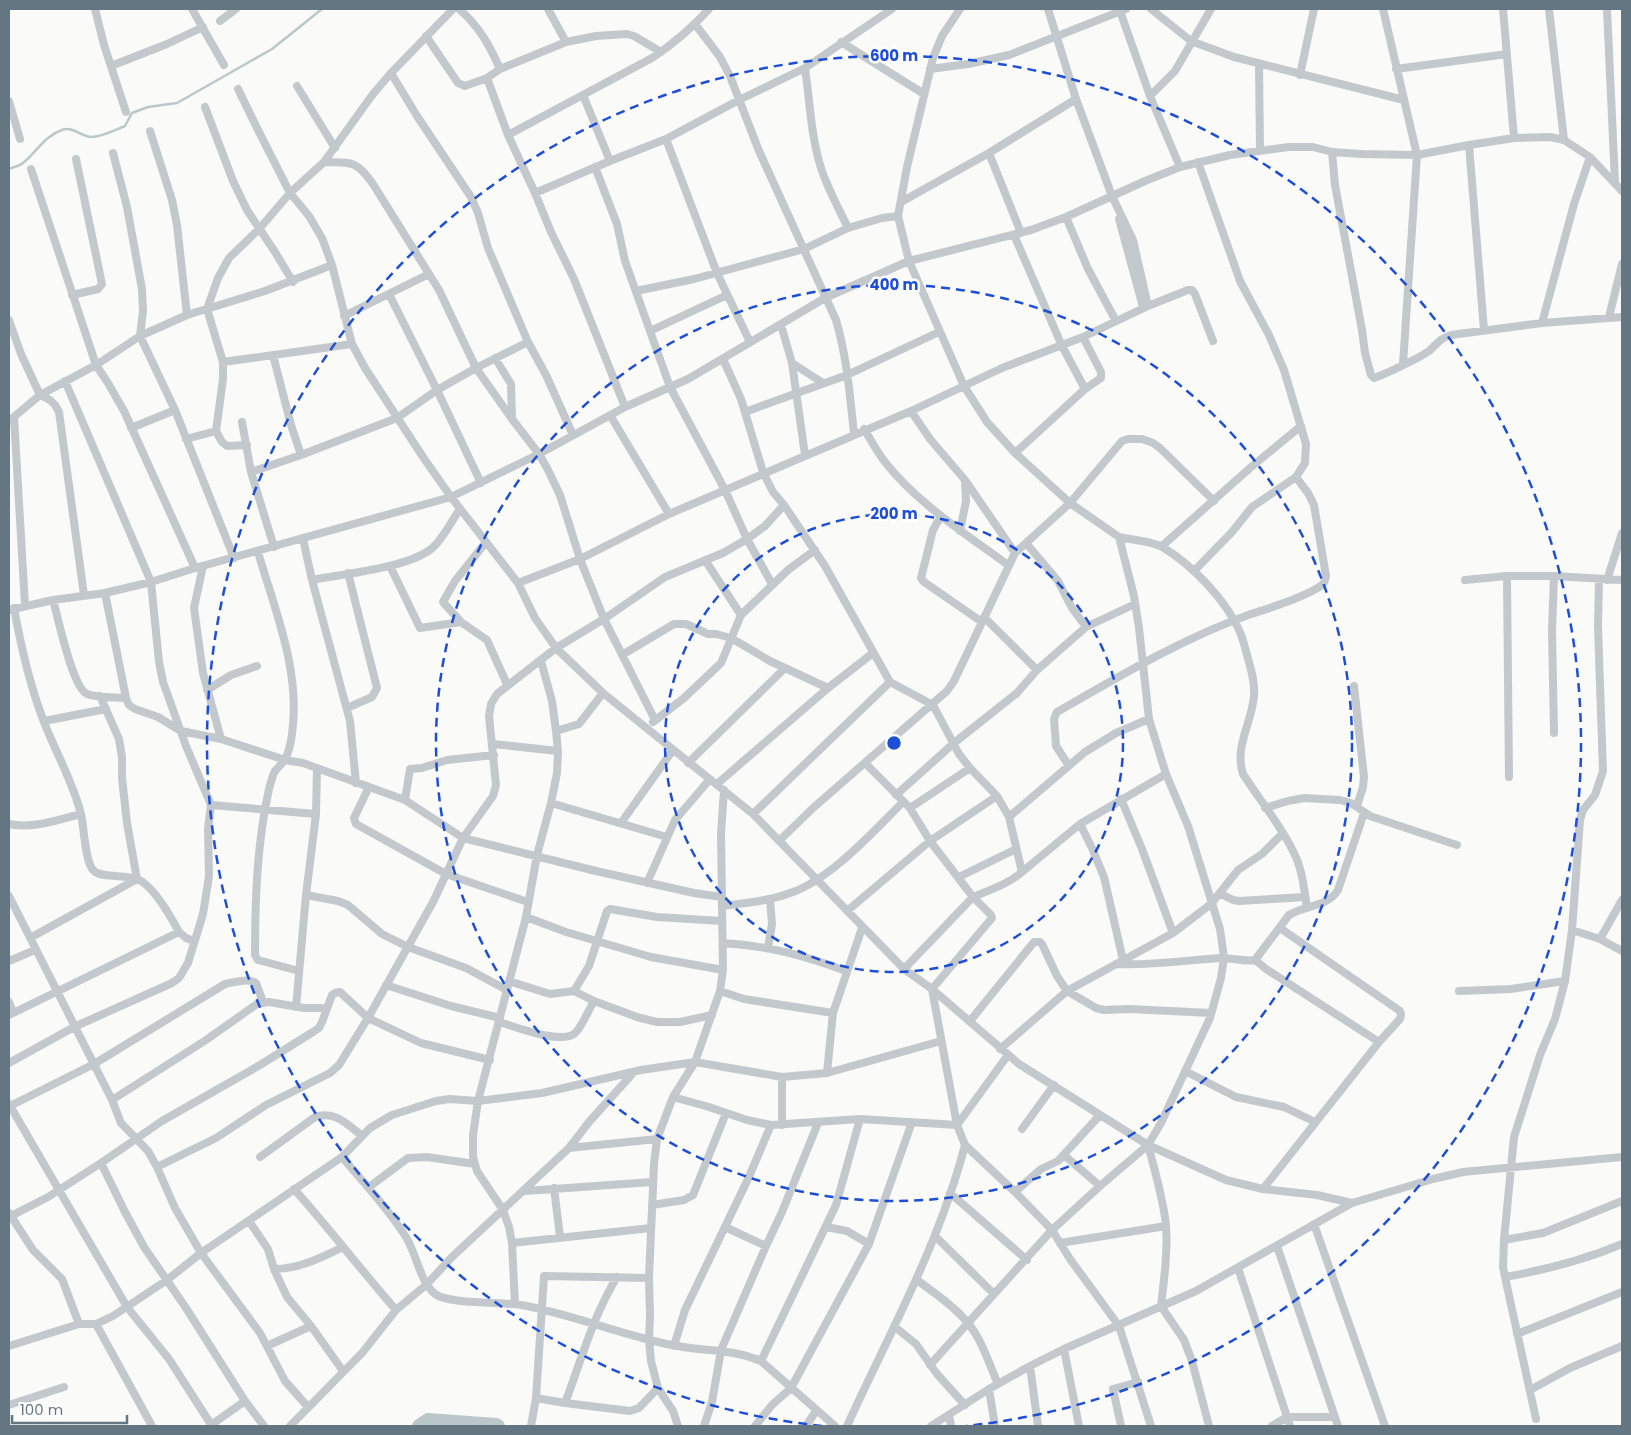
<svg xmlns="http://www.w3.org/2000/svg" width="1631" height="1435" font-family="Poppins,sans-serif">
  <rect width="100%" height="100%" fill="#fafaf8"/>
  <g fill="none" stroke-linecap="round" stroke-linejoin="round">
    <path stroke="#bbc7cb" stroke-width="2.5" d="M9 169C13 167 20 166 23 163 37 152 44 136 62 130 72 126 81 136 91 137 102 137 115 130 125 126L132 113 148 107 177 103 272 49 322 9"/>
    <path stroke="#bbc7cb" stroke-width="14" d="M419 1426 428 1420 496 1425 498 1426"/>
    <path stroke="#c3c8cc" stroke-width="8" d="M95 9 104 45 126 112
      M192 9 224 65
      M459 9C479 26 490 46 500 69L487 78 508 135 535 193 551 232 574 279 625 407
      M548 9 566 42
      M1048 9 1076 99 1112 196 1133 240 1148 306
      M1151 9 1191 41 1234 57 1404 100
      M1383 9 1417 155 1403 364
      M1503 9 1514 138
      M1549 9 1564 140
      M1607 9 1615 182
      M1120 11 1150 96 1180 167
      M220 21 236 9
      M695 24 720 57 730 76 759 151 836 320C847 357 850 396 854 434
      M426 36 458 83 465 86 487 78
      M841 42 924 94
      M1259 64 1260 150
      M111 66 167 44 203 27
      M805 68C810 102 811 139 822 171 829 191 839 209 848 228
      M500 69 566 42 596 36 627 34 634 36 661 52
      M930 69 968 64 1009 55 1126 9
      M1396 69 1507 54
      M391 73 417 116 471 197 478 213 488 248 528 342 546 375 573 435
      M1300 75 1314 9
      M297 86 335 148
      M238 89 258 130 290 193 309 216 322 238 332 265 352 344 365 368 423 457 451 497 518 583 535 618 556 648 603 693 753 814 904 969 932 989 1019 1064 1148 1145 1226 1180 1263 1189 1317 1195 1352 1203 1433 1179 1463 1172 1622 1157
      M583 95 610 161
      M1150 96 1175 71 1211 9
      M9 101 20 139
      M205 107 233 181 247 210 275 252 293 282
      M150 131 172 200 177 225 187 315
      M508 135 652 58C673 44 692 28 709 9
      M666 139 717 273 750 342
      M1469 145 1484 330
      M1332 152 1335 185 1362 330 1365 353 1371 375 1374 378C1386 374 1419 358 1429 351 1437 344 1440 338 1451 335L1542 323 1622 317
      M113 153 127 207 142 289 143 311 140 336 175 410 234 558
      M989 153 1021 233
      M324 162C353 163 356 160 373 184L439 290 476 368 512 419 539 454 547 468 560 495 580 559 604 619 655 720
      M595 167 617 224 625 261 670 387 725 490 747 539 772 584
      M31 169 96 365 108 383 124 411 195 568
      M535 193 610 161 666 139 739 100 805 68 892 9
      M901 202 989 153 1076 99
      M1066 217 1088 269 1116 321
      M1119 219 1143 307
      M1014 235 1062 346 1085 389
      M636 291 694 279 804 249 848 228 882 218 898 216
      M389 294 437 390 481 483
      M72 295 98 289 102 284 76 159
      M344 316 429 274
      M1609 317 1622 264
      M9 320 21 354 40 395 50 400 55 405 59 412 84 595
      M1542 323 1574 204 1590 157
      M781 325 792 363 805 455
      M650 331 727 295
      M352 344 223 362 207 309 218 278 229 258 260 228 290 193 324 162 373 94 391 73 453 9
      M273 355 291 425 301 455
      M495 358 511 384 512 419
      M723 359 741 399 763 472 773 492 784 505 825 566 890 682
      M223 362V379L216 431 222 442 227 446 247 445
      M792 363 823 383
      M911 411 930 439 965 480 1015 553
      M745 412 847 375 939 332
      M610 415 669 514
      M14 417 25 605
      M9 421 40 395 96 365 140 336 187 315 265 291 332 265
      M242 422 251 472
      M131 428 175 410
      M864 429C871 440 877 452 885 462 917 503 966 534 1008 565
      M186 439 216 431
      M1015 453 1085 389 1101 378V372L1083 337
      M941 516 933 530 921 578 924 582 982 622
      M960 531 966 501 965 481
      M1119 537C1131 540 1154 541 1164 548 1193 566 1226 600 1240 632 1244 642 1246 652 1249 662 1252 673 1255 684 1254 696 1252 722 1234 747 1243 774 1261 802 1286 832 1298 862 1303 877 1305 892 1307 908
      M303 539 312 580 350 721 356 783
      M486 542 455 581 443 602 461 622 487 640 507 684
      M1026 543 1058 581 1072 608 1086 627 1135 604
      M1162 546 1250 468 1301 426
      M274 547 251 472 301 455 397 418 437 390 476 368 528 342
      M258 552C275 611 301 671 292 734 291 742 289 752 285 759 283 763 278 767 275 771 272 776 271 783 269 789 257 843 255 899 255 955L258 960 299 971
      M705 560 741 615
      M203 566 194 608 203 673 221 739
      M390 566 420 628 461 622
      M1194 571 1232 532 1252 507 1296 477 1305 463 1306 444 1284 370 1269 335 1240 281 1198 162
      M1507 576 1509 777
      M312 580C343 574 407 568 431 549 442 541 452 520 460 509
      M1465 580 1507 576H1554L1622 580
      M1607 580 1622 533
      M518 583 580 559 669 514 911 411 1002 368 1083 337 1148 306 1188 290H1192L1195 294 1213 341
      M105 593 126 698 129 705 135 709 158 717 181 731 221 739 285 760 303 763 405 800 463 838 596 871 694 893 722 897
      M53 600C58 617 72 687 87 694 98 698 114 697 126 698
      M14 608C21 647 30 686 44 722 56 753 73 782 81 814 84 827 85 861 93 870 101 879 125 874 137 879 153 885 171 917 179 932
      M9 610 53 600 105 593 151 582 195 568 451 497 539 454 625 407 688 379 825 298 868 279 909 261 1031 230 1066 217 1145 181 1180 167 1230 155 1289 147H1313L1332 152 1361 154 1417 155 1469 145 1514 138 1550 137 1564 140 1590 157 1622 191
      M984 617 1037 670
      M622 655 674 624H686L708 634H716L731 638 770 661 828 688
      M1354 686 1364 777 1363 787 1357 806
      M207 690 231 675 257 666
      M100 696 119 739 122 757V778L127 823 137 879
      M347 708 372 697 377 688 348 573
      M1149 719 1116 733 1085 752 1009 817 1022 872C1008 884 990 890 973 897L991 915 992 918 932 989 957 1125 965 1145 1015 1192 1052 1230 1070 1259 1119 1326 1151 1426
      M44 721 106 709
      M653 722 684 698 721 663 741 615 788 570 815 550
      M556 731 579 724 603 693
      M1554 733 1552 631 1554 576
      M493 744 558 751
      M688 763 785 668
      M866 764 910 808 930 841 973 897 904 969
      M1069 766 1056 746 1054 719 1057 712C1120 676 1183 638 1251 614 1270 608 1306 597 1322 585 1325 583 1325 580 1326 576L1314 505 1308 493 1296 477
      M717 784 828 688 873 653
      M369 787 354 818 356 824 446 874 528 902
      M896 795 954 743 1017 693 1037 670 1086 627
      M1121 799 1142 849 1173 933
      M405 800 410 769 422 768 447 760 494 755
      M551 803 667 837
      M211 805 316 814
      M910 808 970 768
      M1265 808 1288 801 1304 798 1340 800 1351 803 1370 816 1457 845
      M753 814 890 682 933 705 959 754 970 768 997 796 1009 817
      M621 823 673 750
      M9 824C33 829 57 820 81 814
      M1080 824 1092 848 1104 877 1123 960
      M780 840 813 808 947 691 954 681 1015 553 1070 503 1122 441 1128 439H1142L1153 443 1160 448 1214 501
      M1022 872 1080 824 1166 774
      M959 877 1016 849
      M647 883 675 820 710 779
      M1221 894 1233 900 1239 901 1305 897
      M306 895 338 901 348 905 382 934 408 947 466 968 507 990
      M9 896 112 1100 121 1123 148 1151 157 1167 175 1208 201 1253 260 1333 285 1381 308 1407
      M722 906C745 903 769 901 790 893 830 880 873 832 903 802
      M847 911 930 841 997 796
      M526 917 566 932 651 957 723 970
      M1280 928 1400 1011 1401 1015 1400 1019 1379 1042
      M1572 930 1600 939 1622 951
      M30 938 137 879
      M1600 939 1622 900
      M723 943C769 946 803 955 846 971
      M768 948 772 924 770 899
      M1255 960 1289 915C1305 905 1328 907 1338 890L1364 813
      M9 961 35 950
      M1116 964C1151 966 1186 960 1221 958 1233 958 1244 962 1255 960L1266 969 1379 1042 1263 1189
      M509 981 550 994 574 991 594 1001 637 1017 657 1022H680L712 1015
      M386 985 451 1006 500 1018
      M574 991 589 966 607 911 610 909 657 917 722 921
      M720 991 744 999 833 1013
      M1459 991 1511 989 1565 981
      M9 1002 13 1012
      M296 1007 306 895 316 814 317 769
      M9 1015 179 932 186 938 194 941
      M970 1021 1034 942H1040L1042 944 1057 976 1067 991 1096 1008 1104 1010 1129 1009 1211 1013
      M499 1022C516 1027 559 1044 574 1034 581 1029 589 1009 594 1001
      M1000 1049 1067 991 1173 933 1211 904 1238 870 1262 854 1282 834
      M9 1063 74 1027 172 983 179 978 188 963 203 914 209 876 208 828 211 805 186 746 163 682 159 662 151 582 65 381
      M1185 1071 1236 1097 1284 1107 1315 1122
      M827 1073 833 1013 862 928
      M782 1077V1125
      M673 1097 709 1107 747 1120 771 1125 860 1119 957 1125 1008 1055
      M112 1100 206 1040 257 1004 269 1002 304 1008H327
      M9 1104 127 1307 169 1359 212 1426
      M10 1106 94 1064 225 984C235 982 247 978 256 983L263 1002
      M1022 1129 1054 1085
      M1148 1145C1155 1171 1163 1198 1166 1225 1168 1251 1164 1280 1161 1306L1184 1340 1192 1361 1209 1426
      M569 1148 657 1139
      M1064 1155 1100 1186
      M260 1157 315 1117C334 1110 347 1124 361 1135
      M342 1157C363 1182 386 1206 404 1234 417 1252 418 1279 435 1294 448 1304 502 1302 521 1305 572 1314 621 1335 672 1345 703 1352 730 1348 761 1361L835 1426
      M101 1163 125 1212 144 1247 186 1308 245 1401 264 1426
      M157 1167 216 1138 266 1105 330 1073 339 1065 368 1018 433 902 463 838 493 796 496 785 489 716 491 704 497 694 556 648 604 619 665 577 723 553 747 539 765 526 784 505
      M369 1187 408 1158 427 1157 475 1164
      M554 1188 560 1237
      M294 1189C329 1228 361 1270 396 1310
      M525 1191 652 1182
      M1015 1192 1041 1169 1058 1161 1100 1115
      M950 1193 1027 1260
      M652 1205 684 1200 693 1195 726 1113
      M9 1213 33 1250 62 1279 79 1324
      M9 1217 48 1197 101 1163 162 1121 260 1065 313 1032 319 1028 322 1022 332 995 335 993 340 992 368 1018 421 1043 490 1060
      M249 1221 268 1249 274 1269 287 1297 311 1326 343 1371
      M1314 1224 1385 1426
      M725 1227 766 1246
      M826 1227 847 1231 869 1244
      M935 1236 994 1294
      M1504 1240 1543 1233 1622 1201
      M512 1243 651 1228
      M1060 1243 1166 1226
      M1277 1246 1338 1426
      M1238 1268 1290 1426
      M274 1269C299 1269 320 1258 343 1247
      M1505 1277C1545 1270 1584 1260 1622 1244
      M917 1280C934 1293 953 1305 967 1322 982 1339 989 1364 998 1384
      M515 1304 512 1243 509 1227 503 1210 477 1171 473 1157V1135L478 1101 526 917 537 855 551 803 557 773 558 751 556 731 552 701 541 661
      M96 1324 152 1426
      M895 1327 916 1344 937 1374 965 1405
      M1517 1334 1622 1292
      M9 1346 79 1324H96L113 1316 167 1280 201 1253 342 1157 370 1128 392 1115 436 1101 449 1099 478 1101 542 1093 641 1070 695 1062 782 1077 827 1073 941 1041
      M267 1346 311 1326
      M674 1346 685 1310 748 1179 771 1125
      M1064 1349 1079 1426
      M761 1361 836 1205 860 1119
      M930 1365 1052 1230 1100 1186 1148 1145 1161 1123 1210 1018 1221 978 1224 958 1220 929 1188 826 1166 774 1149 719 1139 628 1134 596 1119 537 1070 503 1015 453 987 422 964 386 909 261 898 216 907 167 933 58 942 36 960 9
      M1030 1366 1038 1426
      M989 1389 995 1426
      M1530 1390 1570 1368 1622 1346
      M536 1398 565 1403 630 1411 639 1408 658 1388
      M565 1403C581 1361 593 1316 617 1277
      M9 1405 64 1387
      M949 1415 951 1426
      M1536 1419 1505 1277 1503 1267 1504 1240 1514 1137 1540 1055 1555 1019 1565 981 1572 930 1580 820 1583 810 1595 795 1603 771 1598 627 1599 579
      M211 1425 245 1401
      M290 1426 362 1353 396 1310 426 1285 453 1256 569 1148 589 1122 634 1072
      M531 1426 536 1398 544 1276 649 1278
      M678 1426 673 1411 658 1388 651 1361 649 1340 650 1316 649 1278 654 1164 657 1139 673 1097 695 1062 720 991 723 970 721 834 724 790
      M704 1426 712 1402 721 1350 766 1246 782 1212 818 1123
      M755 1426 772 1405 791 1388 869 1244 912 1122
      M806 1426 816 1411
      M847 1426C889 1334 939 1245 965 1145
      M931 1426 989 1389 1030 1366 1064 1349 1196 1291 1352 1203
      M1121 1426 1113 1389 1138 1382
      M1272 1426 1287 1417H1334"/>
  </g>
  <g fill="none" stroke="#1d4ed8" stroke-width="2.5" stroke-dasharray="9 6">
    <circle cx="894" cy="743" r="229"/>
    <circle cx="894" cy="743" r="458"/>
    <path d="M822 1426A687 687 0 1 1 966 1426"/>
  </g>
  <circle cx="894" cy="743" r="8" fill="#1d4ed8" stroke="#fff" stroke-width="2.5"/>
  <g font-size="15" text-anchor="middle" font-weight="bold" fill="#1d4ed8" stroke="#fff" stroke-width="5" stroke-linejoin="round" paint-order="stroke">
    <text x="894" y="61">600 m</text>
    <text x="894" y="290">400 m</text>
    <text x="894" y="519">200 m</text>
  </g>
  <rect width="1631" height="1435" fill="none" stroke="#657683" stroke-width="20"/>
  <path d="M12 1415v8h115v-8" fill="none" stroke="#657683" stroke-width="2.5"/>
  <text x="20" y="1415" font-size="15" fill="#657683" stroke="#ffffff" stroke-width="4" paint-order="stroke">100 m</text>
</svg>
